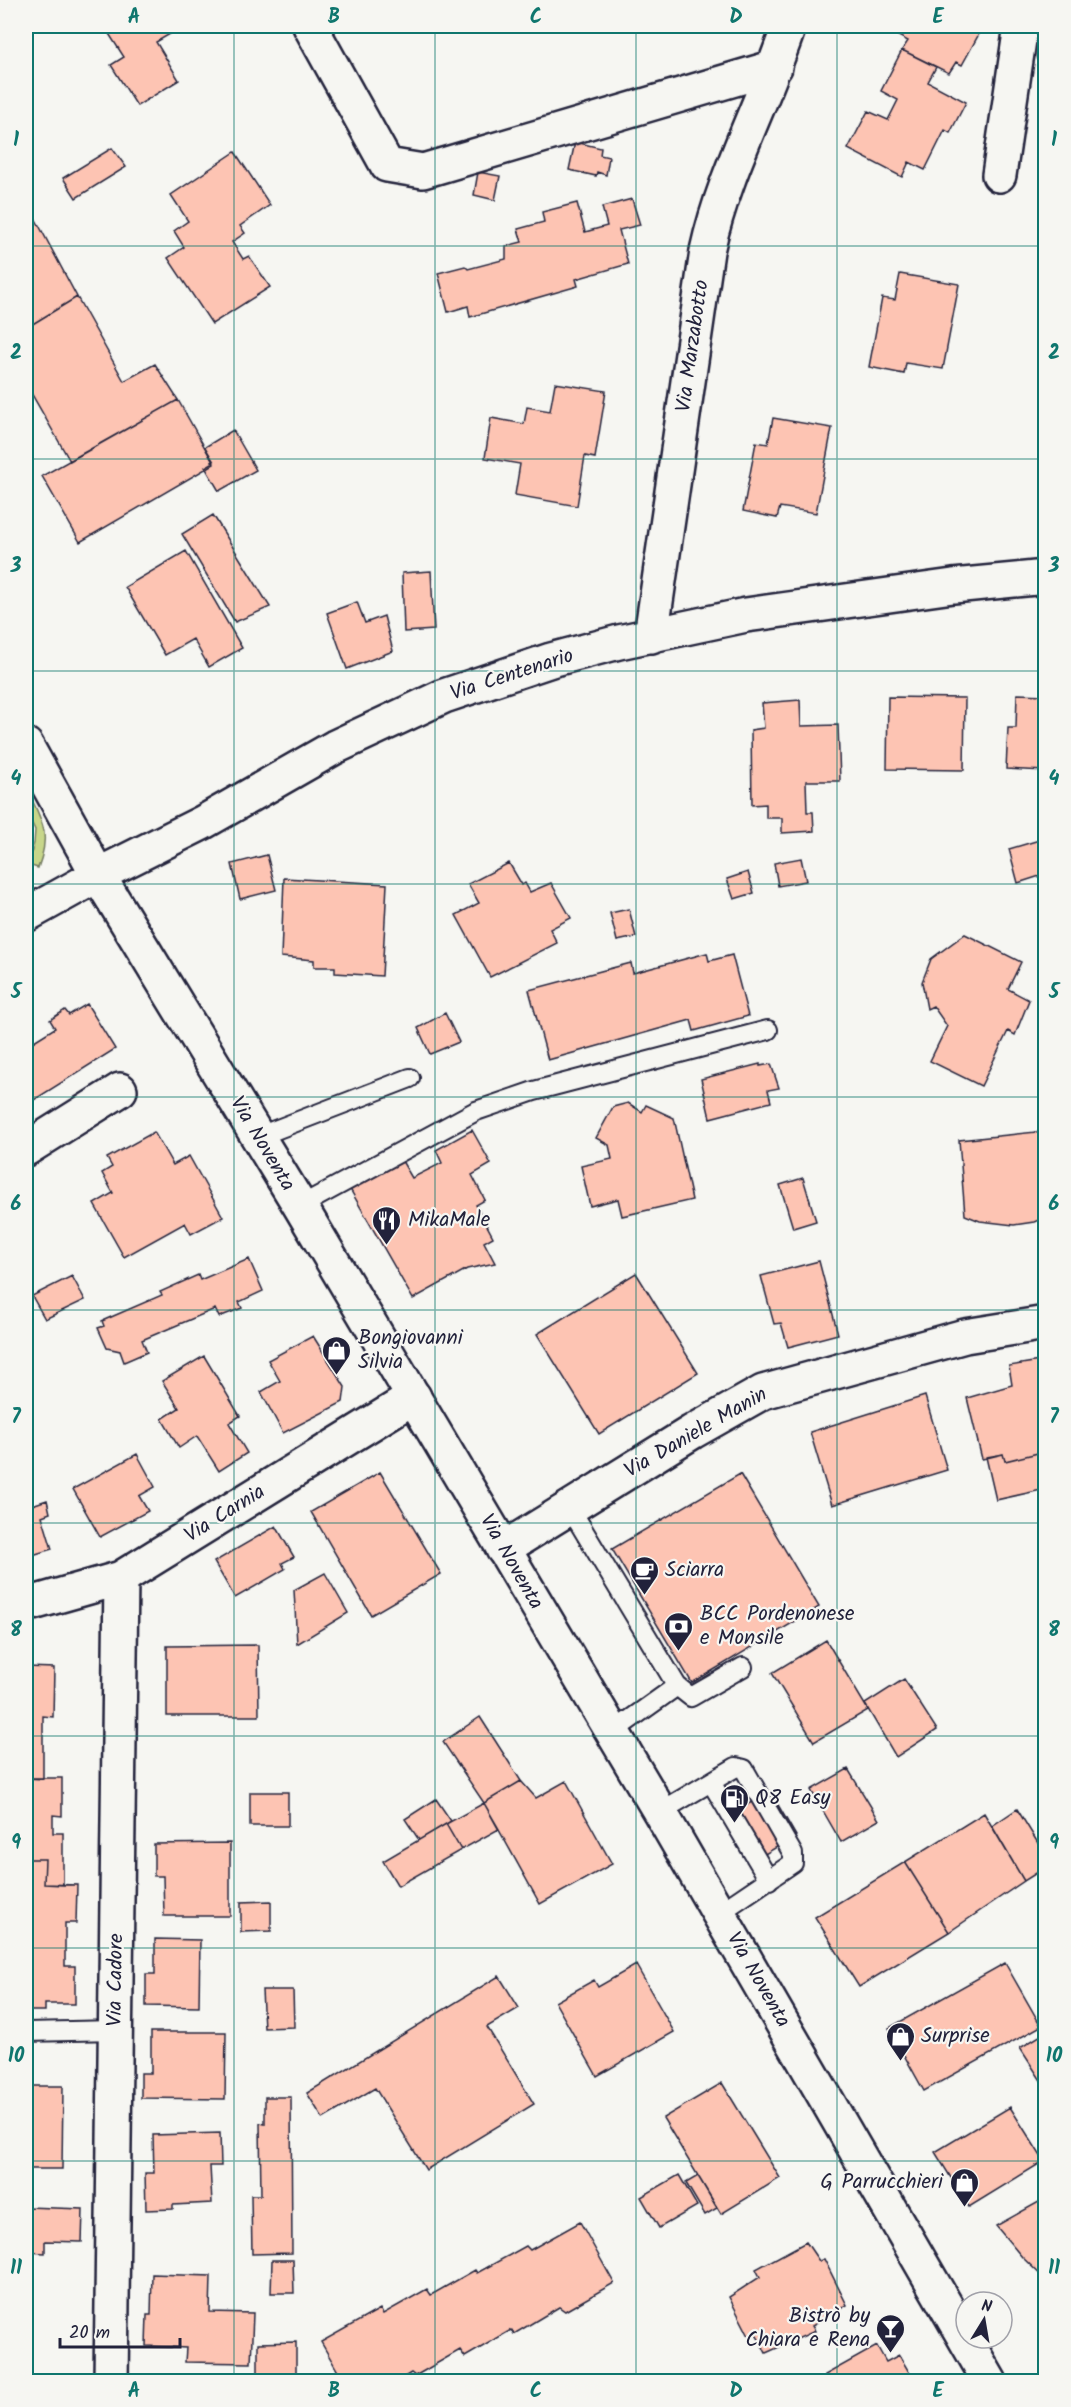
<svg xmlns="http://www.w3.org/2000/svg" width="1071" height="2407" font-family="Kalam,sans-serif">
  <rect width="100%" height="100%" fill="#f6f6f2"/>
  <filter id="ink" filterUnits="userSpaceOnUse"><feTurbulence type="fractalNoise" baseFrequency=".0167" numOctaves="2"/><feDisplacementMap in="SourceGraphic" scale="12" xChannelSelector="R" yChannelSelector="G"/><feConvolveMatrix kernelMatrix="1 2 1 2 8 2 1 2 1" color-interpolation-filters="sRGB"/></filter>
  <g filter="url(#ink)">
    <path fill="#c7d68a" stroke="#747c62" stroke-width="1.5" d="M26 787C41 820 52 831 38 868L28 865 34 843 35 830 26 811Z"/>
    <path fill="#fdc4b3" stroke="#22223b" stroke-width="1.5" d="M104 26H165L170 34 156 42 179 80 137 106 111 65 124 57Z
      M890 26H967L980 32 962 65 956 62 949 73 902 50 908 41 887 30Z
      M902 50 936 67 928 82 966 102 950 133 945 130 925 170 909 162 902 177 848 149 868 111 888 120 898 100 881 91Z
      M575 142 601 148 600 155 609 157 606 175 597 172 596 176 569 170Z
      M112 148 126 167 76 198 63 178Z
      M235 152 270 205 240 226 245 233 232 242 243 259 249 256 270 287 212 324 168 258 184 247 174 231 188 221 171 195Z
      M478 172 500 176 495 200 474 195Z
      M632 199 640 225 619 230 628 264 576 279 578 286 470 317 468 306 448 312 438 273 465 266 468 269 506 259V246L522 242 518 229 544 222 542 212 577 203 585 232 607 226 602 207Z
      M33 214 77 297 26 328V218Z
      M900 274 959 284 943 369 906 363 904 374 869 367 882 298 895 300Z
      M77 297 124 381 155 364 178 400 70 461 26 384V328Z
      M555 383 606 391 595 458 585 456 577 506 515 495 520 464 485 458 491 418 524 424 527 407 550 411Z
      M178 400 214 464 80 542 42 476Z
      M773 418 832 428 816 513 780 507 777 518 743 511 756 442 768 444Z
      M233 430 256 470 219 491 205 467 214 462 205 447Z
      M213 515 270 607 235 622 182 534Z
      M186 551 242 648 209 667 193 639 165 655 125 587Z
      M431 571 434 630 404 632 402 573Z
      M357 602 365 623 384 616 393 651 347 669 327 613Z
      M1017 694 1046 695V771L1006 769 1008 728H1016Z
      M888 697 965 698 964 770 887 769Z
      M800 700 801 726 838 725 840 781H806L807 812H813L814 831 782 833V818H766V804L752 805 751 730 764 728 762 703Z
      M1046 838V874L1018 883 1009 849Z
      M267 855 276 890 240 899 232 864Z
      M801 858 806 881 778 886 774 863Z
      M509 863 522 885 525 883 530 892 551 883 571 918 550 929 557 943 490 977 456 915 479 903 468 884Z
      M748 872 754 893 734 899 727 879Z
      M284 878 387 884 382 976 335 973V967H314V960L281 957Z
      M629 909 636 937 617 941 610 913Z
      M965 934 1021 962 1008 989 1029 1000 1015 1035 1008 1031 981 1086 930 1061 947 1026 933 1006 927 1009 922 982 931 959Z
      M707 953 709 961 732 955 748 1016 694 1031 691 1020 548 1060 529 990 631 963 633 973Z
      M87 1004 115 1049 26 1105V1046L55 1028 50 1020 65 1010 69 1015Z
      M445 1013 459 1042 430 1054 418 1028Z
      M760 1064V1066L771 1064 779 1088 768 1090 771 1102 710 1118 701 1079Z
      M628 1103 642 1112 646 1105 674 1118 692 1200 622 1216 618 1199 590 1206 581 1166 612 1159 609 1145 596 1138 613 1107Z
      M472 1130 491 1164 472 1175 485 1200 476 1205 493 1237 484 1242 495 1263 467 1269 413 1299 350 1189 402 1161 412 1178 442 1163 436 1150Z
      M1046 1131V1217L1034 1222 1014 1225 980 1221 965 1215 959 1140Z
      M154 1132 173 1165 189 1156 223 1217 191 1234 185 1223 124 1257 94 1204 113 1193 102 1173 112 1167 107 1158Z
      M803 1178 816 1221 793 1228 780 1185Z
      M249 1259 263 1291 239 1302 242 1308 219 1317 215 1309 142 1340 147 1352 124 1362 120 1351 107 1348 98 1328 104 1326 102 1321 162 1295 160 1292 198 1275 200 1280Z
      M819 1261 838 1334 788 1347 781 1323 774 1324 761 1276Z
      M636 1273 698 1373 599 1434 537 1334Z
      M72 1276 85 1300 45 1319 32 1296Z
      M313 1336 345 1387 343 1402 283 1433 261 1392 280 1381 268 1360Z
      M204 1356 240 1416 229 1423 247 1453 219 1471 197 1436 179 1448 162 1419 179 1408 162 1381Z
      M1046 1360V1451L1005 1461 1003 1454 982 1459 967 1398 1012 1385 1009 1366Z
      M925 1396 947 1470 832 1505 810 1432Z
      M1038 1453 1046 1489 996 1500 986 1457 1003 1454 1005 1461Z
      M137 1454 155 1487 139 1496 148 1511 100 1537 73 1489Z
      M380 1472 441 1574 371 1615 311 1512Z
      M740 1474 819 1607 692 1683 612 1549Z
      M47 1500 50 1513 42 1516 52 1549 26 1557V1507Z
      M276 1526 294 1557 282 1563 285 1569 235 1598 214 1562Z
      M325 1573 348 1613 297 1644 294 1590Z
      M826 1640 868 1710 814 1742 772 1673Z
      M258 1645 259 1716H167V1646Z
      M26 1667 54 1668 53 1717 43 1716V1779L26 1778Z
      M904 1679 937 1730 896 1757 865 1704Z
      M480 1717 521 1781 484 1803 443 1742Z
      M848 1769 879 1820 841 1842 811 1790Z
      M26 1778H62V1816L53 1815V1833H63V1885L44 1884 45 1859H26Z
      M521 1781 536 1798 566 1781 612 1864 540 1904 484 1803Z
      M770 1791 796 1836 751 1862 725 1818Z
      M250 1792H288V1826H250Z
      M436 1799 451 1821 419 1840 405 1819Z
      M484 1803 499 1829 461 1850 446 1824Z
      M1017 1809 1046 1856V1867L1024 1881 992 1826Z
      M984 1813 1024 1881 949 1932 905 1862Z
      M446 1824 461 1850 398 1886 383 1861Z
      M230 1843V1916H164L163 1876H154V1844Z
      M26 1859H45L44 1884 77 1885 76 1923H65V1966H75V2004H45V2011H26Z
      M905 1862 949 1932 859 1987 815 1917Z
      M271 1901V1931L241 1932V1902Z
      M155 1939 200 1940 199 2007 146 2006V1974H155Z
      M1005 1963 1041 2026 924 2091 889 2028Z
      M636 1965 674 2032 597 2076 555 2002 594 1980 598 1987Z
      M499 1976 519 2008 487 2027 534 2104 426 2170 375 2088 323 2119 307 2093Z
      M262 1990H293L294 2027 264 2028Z
      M151 2032H226L225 2099 141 2098V2073H151Z
      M1046 2032V2080L1042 2082 1020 2048Z
      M722 2083 780 2178 721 2214 663 2118Z
      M26 2086H63L62 2169H26Z
      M265 2097H291L292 2253 252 2254 251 2195H261L260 2123 265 2124Z
      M1010 2107 1044 2161 969 2207 935 2152Z
      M220 2133 221 2166H210L212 2203 173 2205V2209L146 2210 145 2173H154L153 2135Z
      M679 2175 697 2206 659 2228 641 2197Z
      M698 2176 717 2208 705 2215 686 2183Z
      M1046 2198V2280L1022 2257 996 2226Z
      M26 2207 83 2209 82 2242 45 2241V2253L26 2252Z
      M580 2222 614 2283 565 2311 559 2307 514 2334 511 2330 465 2357 460 2350 415 2376 411 2373 396 2382H344L321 2342 380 2309 383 2314 427 2289 431 2295 475 2270 477 2273 526 2246 530 2250Z
      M806 2242 819 2261 824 2259 847 2305 812 2326 815 2331 766 2353 755 2332 749 2336 729 2297 760 2277 756 2269Z
      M272 2260H293L294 2293H271Z
      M152 2274 211 2276 210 2312 253 2313 251 2363 185 2362 186 2348 146 2346 147 2315H151Z
      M296 2342V2382H258V2343Z
      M877 2346 886 2362 899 2355 915 2382H829L825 2375Z"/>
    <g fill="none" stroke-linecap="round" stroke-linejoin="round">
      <defs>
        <path id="lane" d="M257 1137 410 1078
          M300 1206 476 1111 534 1091 768 1030
          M570 1508 677 1686 691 1697 743 1667
          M611 1733 677 1686
          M711 1782 769 1880
          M660 1812 736 1767 744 1769 793 1854V1863L719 1913
          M26 2032 116 2030"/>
        <path id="street" d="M310 26 387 165 423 171 775 67
          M999 175 1021 26
          M651 636 707 251C724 173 764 101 789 26
          M26 915 98 875 202 823 335 747 444 696 551 660 619 642 746 615 953 586 1046 577
          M26 1149 120 1090
          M503 1549 692 1432 763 1392 965 1336 1046 1323
          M26 1605 121 1578 414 1397
          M111 2382 121 1578"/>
        <path id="secondary" d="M26 745 98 875 300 1206 660 1812 990 2382"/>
      </defs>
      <use href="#lane" stroke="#22223b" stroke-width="22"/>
      <use href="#street" stroke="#22223b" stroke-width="38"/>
      <use href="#secondary" stroke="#22223b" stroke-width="38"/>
      <use href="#lane" stroke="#f6f6f2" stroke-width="18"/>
      <use href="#street" stroke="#f6f6f2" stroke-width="33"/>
      <use href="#secondary" stroke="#f6f6f2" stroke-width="33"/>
    </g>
  </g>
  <path fill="none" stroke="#0f766e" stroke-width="1.5" stroke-opacity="0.55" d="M234 26V2382M435 26V2382M636 26V2382M837 26V2382M26 246H1046M26 459H1046M26 671H1046M26 884H1046M26 1097H1046M26 1310H1046M26 1523H1046M26 1736H1046M26 1948H1046M26 2161H1046"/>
  <defs>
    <symbol id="restaurant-pin" viewBox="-11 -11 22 30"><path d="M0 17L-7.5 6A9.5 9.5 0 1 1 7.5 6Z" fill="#22223b" stroke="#f6f6f2"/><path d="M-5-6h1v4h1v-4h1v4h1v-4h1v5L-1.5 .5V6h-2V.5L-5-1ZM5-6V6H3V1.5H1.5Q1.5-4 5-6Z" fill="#fff"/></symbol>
    <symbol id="shop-pin" viewBox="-11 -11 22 30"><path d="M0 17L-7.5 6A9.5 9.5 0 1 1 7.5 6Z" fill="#22223b" stroke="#f6f6f2"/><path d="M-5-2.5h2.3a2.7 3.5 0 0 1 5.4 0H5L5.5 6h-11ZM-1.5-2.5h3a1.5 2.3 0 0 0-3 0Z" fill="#fff"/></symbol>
    <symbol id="cafe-pin" viewBox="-11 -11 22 30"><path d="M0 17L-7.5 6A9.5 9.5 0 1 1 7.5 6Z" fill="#22223b" stroke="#f6f6f2"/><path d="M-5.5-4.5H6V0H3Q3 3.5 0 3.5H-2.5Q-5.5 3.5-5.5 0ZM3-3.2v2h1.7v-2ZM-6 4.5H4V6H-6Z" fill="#fff"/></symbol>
    <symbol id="bank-pin" viewBox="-11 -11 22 30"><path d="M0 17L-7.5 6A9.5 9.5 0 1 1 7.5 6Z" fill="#22223b" stroke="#f6f6f2"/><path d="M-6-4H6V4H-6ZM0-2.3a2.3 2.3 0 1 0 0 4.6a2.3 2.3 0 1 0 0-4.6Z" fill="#fff"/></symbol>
    <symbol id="fuel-pin" viewBox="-11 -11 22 30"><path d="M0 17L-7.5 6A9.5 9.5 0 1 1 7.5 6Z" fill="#22223b" stroke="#f6f6f2"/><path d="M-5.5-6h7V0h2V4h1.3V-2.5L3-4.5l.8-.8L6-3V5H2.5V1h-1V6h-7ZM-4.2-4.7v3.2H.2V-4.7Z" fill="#fff"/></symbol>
    <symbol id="bar-pin" viewBox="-11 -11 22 30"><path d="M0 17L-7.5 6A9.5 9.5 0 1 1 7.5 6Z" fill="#22223b" stroke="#f6f6f2"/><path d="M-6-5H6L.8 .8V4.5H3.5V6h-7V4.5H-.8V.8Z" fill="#fff"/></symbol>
  </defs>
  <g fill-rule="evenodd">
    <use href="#restaurant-pin" x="370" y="1204" width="33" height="45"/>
    <use href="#shop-pin" x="320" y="1334" width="33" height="45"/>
    <use href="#cafe-pin" x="628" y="1554" width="33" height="45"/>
    <use href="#bank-pin" x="662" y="1610" width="33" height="45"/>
    <use href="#fuel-pin" x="718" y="1782" width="33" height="45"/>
    <use href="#shop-pin" x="884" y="2020" width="33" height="45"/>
    <use href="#shop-pin" x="948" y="2166" width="33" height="45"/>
    <use href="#bar-pin" x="874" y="2312" width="33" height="45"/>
  </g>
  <g text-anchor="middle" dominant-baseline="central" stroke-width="4.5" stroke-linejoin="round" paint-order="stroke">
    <g font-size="21" fill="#22223b" stroke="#f6f6f2">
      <text transform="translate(693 346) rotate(-82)">Via Marzabotto</text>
      <text transform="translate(512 675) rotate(-18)">Via Centenario</text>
      <text transform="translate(262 1144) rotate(59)">Via Noventa</text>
      <text transform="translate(696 1433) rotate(-30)">Via Daniele Manin</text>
      <text transform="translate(225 1514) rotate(-32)">Via Carnia</text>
      <text transform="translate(511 1562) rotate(60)">Via Noventa</text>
      <text transform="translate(116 1980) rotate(-89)">Via Cadore</text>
      <text transform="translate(758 1980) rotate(60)">Via Noventa</text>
    </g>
    <g font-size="21" fill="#22223b" stroke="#f6f6f2" text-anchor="start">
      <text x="408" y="1220">MikaMale</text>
      <text x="358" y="1338">Bongiovanni<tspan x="358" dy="24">Silvia</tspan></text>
      <text x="665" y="1570">Sciarra</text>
      <text x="700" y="1614">BCC Pordenonese<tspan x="700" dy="24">e Monsile</tspan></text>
      <text x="755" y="1798">Q8 Easy</text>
      <text x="921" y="2036">Surprise</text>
      <text x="943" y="2182" text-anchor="end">G Parrucchieri</text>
      <text x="870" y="2316" text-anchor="end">Bistrò by<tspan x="870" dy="24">Chiara e Rena</tspan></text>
    </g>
  </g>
  <rect width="1071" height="2407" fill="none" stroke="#f6f6f2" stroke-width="66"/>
  <g transform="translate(984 2320) rotate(11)"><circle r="28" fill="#f6f6f2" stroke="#a1a1a9" stroke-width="1.5"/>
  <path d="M0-4.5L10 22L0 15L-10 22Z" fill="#22223b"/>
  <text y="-9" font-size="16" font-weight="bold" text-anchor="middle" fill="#22223b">N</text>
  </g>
  <path d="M60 2338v9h120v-9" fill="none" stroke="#22223b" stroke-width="3"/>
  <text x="69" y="2338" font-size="18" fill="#22223b" stroke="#f6f6f2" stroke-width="4.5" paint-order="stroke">20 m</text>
  <rect x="33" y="33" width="1005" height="2341" fill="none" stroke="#0f766e" stroke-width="2"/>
  <g font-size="20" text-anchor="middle" font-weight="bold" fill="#0f766e">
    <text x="134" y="23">A</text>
    <text x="334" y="23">B</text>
    <text x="536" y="23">C</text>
    <text x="736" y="23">D</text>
    <text x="938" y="23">E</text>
    <text x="16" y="146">1</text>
    <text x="1054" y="146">1</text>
    <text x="16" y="359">2</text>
    <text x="1054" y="359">2</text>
    <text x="16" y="572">3</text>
    <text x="1054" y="572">3</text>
    <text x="16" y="785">4</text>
    <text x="1054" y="785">4</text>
    <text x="16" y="998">5</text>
    <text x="1054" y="998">5</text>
    <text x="16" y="1210">6</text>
    <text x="1054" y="1210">6</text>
    <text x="16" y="1423">7</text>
    <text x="1054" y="1423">7</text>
    <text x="16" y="1636">8</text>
    <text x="1054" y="1636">8</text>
    <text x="16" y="1849">9</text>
    <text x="1054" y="1849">9</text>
    <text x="16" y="2062">10</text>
    <text x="1054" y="2062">10</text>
    <text x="16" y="2274">11</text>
    <text x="1054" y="2274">11</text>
    <text x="134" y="2397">A</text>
    <text x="334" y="2397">B</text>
    <text x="536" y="2397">C</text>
    <text x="736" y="2397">D</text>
    <text x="938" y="2397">E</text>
  </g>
</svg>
